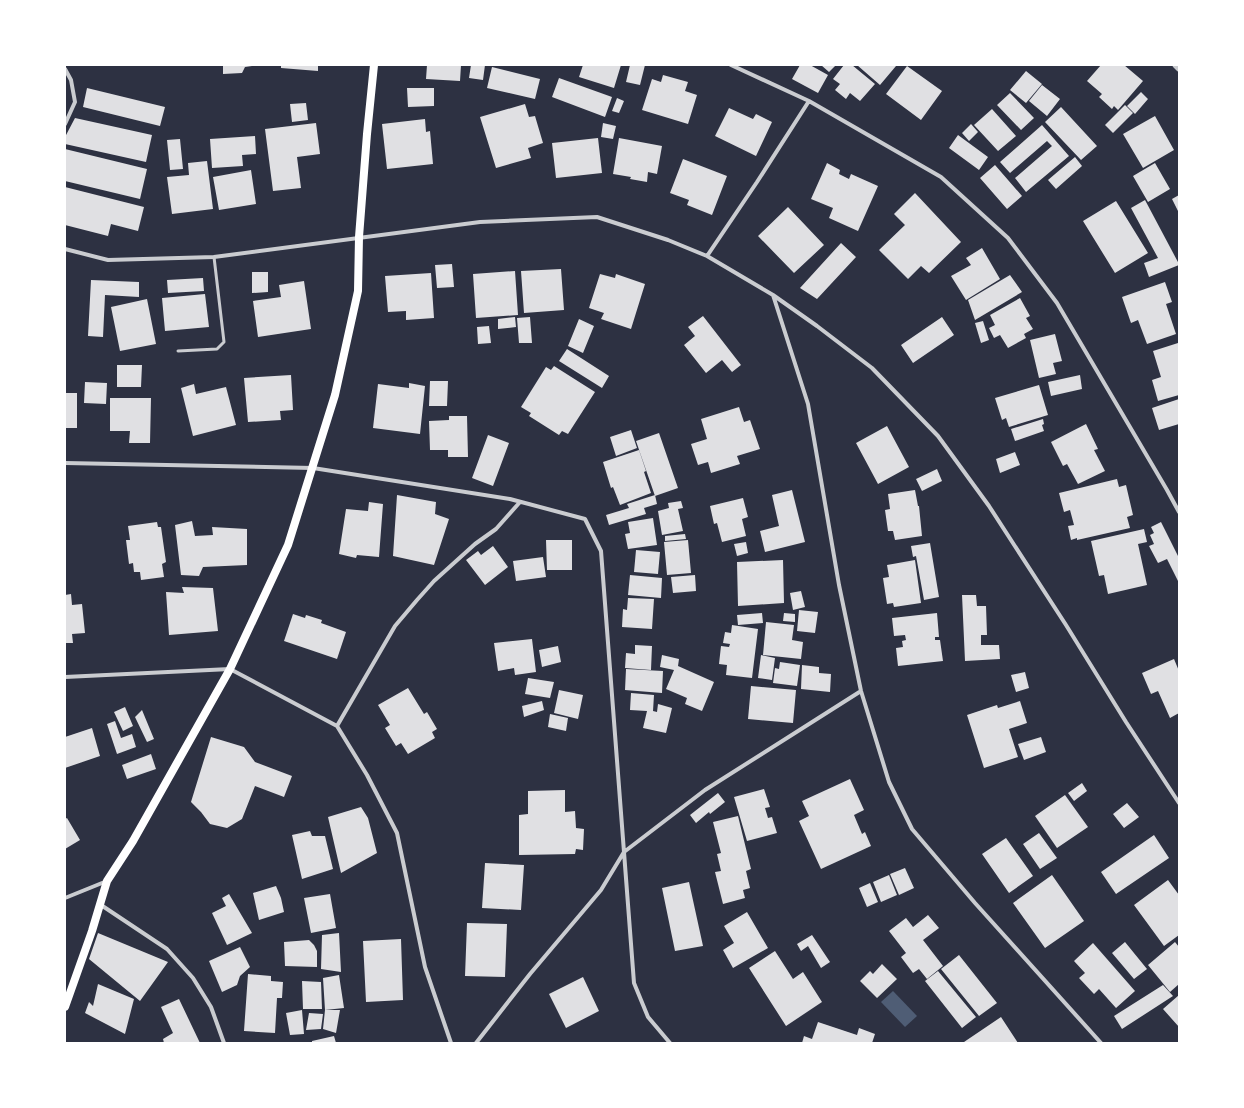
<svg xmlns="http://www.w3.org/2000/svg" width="1244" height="1108" font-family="Signika,sans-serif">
  <rect width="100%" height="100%" fill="#2d3142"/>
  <path fill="#4f5d75" d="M893 991 917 1016 905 1027 881 1002Z"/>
  <path fill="#e0e0e3" d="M223 65H251L252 66 245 67 242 73 223 74Z
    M281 65H318V71L281 68Z
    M427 65H461L460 81 426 79Z
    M471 65H485L483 80 469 78Z
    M583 65H621L614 88 579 77Z
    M630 65H645L640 85 626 82Z
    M800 65H810L828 75 818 93 792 79Z
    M821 65H836L829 72Z
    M844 65H852L875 84 860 101 850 93 846 99 835 90 840 84 833 79Z
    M857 65H895L896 66 880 85Z
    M1101 65H1124L1143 81 1118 110 1114 106 1112 109 1099 97 1102 94 1087 81Z
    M907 66 942 91 921 120 886 94Z
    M492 67 540 79 535 99 487 88Z
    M1026 71 1042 84 1026 103 1010 90Z
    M663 75 688 82 685 91 697 95 688 124 642 110 652 79 661 82Z
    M559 78 612 97 605 117 552 97Z
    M1042 85 1060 99 1047 116 1029 101Z
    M87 88 165 107 160 126 83 107Z
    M407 88H434V106L408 107Z
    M1141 92 1148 99 1135 114 1127 106Z
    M1010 93 1034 118 1021 130 997 105Z
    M617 98 624 101 619 113 612 111Z
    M306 103 308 120 292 122 290 104Z
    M525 104 529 117 535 116 543 143 528 148 531 158 496 168 480 117Z
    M1125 105 1133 113 1113 133 1105 125Z
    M1061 107 1097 146 1081 160 1045 122Z
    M729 108 753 119 756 114 772 122 756 156 715 136Z
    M992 109 1016 136 998 151 974 125Z
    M1155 116 1174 150 1143 168 1123 134Z
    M75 118 152 135 146 162 65 144V137Z
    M425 119 426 132 430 131 433 164 387 169 382 124Z
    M316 123 320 154 297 157 301 188 273 191 265 129Z
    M603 123 616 126 613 139 601 137Z
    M971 124 978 132 969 141 962 133Z
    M1042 125 1069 156 1026 192 1015 178 1052 146 1047 141 1010 173 1000 162Z
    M958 135 988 157 979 170 949 148Z
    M255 136 256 154 242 155 243 166 212 168 210 139Z
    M598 138 602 173 556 178 552 143Z
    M619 138 662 146 657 174 648 172 647 182 630 179 631 177 613 174Z
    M180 139 183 169 170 170 167 140Z
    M65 149 147 169 140 199 65 181Z
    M1075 157 1082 166 1056 189 1048 180Z
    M683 159 727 176 712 215 687 205 689 200 670 193Z
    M207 161 213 209 172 214 167 177 189 175 188 163Z
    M827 163 840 170 839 174 849 179 851 174 878 186 858 231 829 218 833 208 811 199Z
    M1155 163 1170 189 1148 202 1133 176Z
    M995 165 1022 196 1007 209 980 178Z
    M251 170 256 204 219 210 213 177Z
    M65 187 144 207 138 231 111 224 108 236 65 225Z
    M915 193 961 242 929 273 921 266 908 279 879 250 905 225 894 214Z
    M1179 195V213L1172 199Z
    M1145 200 1179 264V265L1149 277 1144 263 1158 258 1131 208Z
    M1116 201 1148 253 1115 273 1083 221Z
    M788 207 824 245 794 273 758 236Z
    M841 243 856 257 817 299 800 288Z
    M982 248 1000 279 966 300 951 276 971 265 966 258Z
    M452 264 454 287 437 288 435 265Z
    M561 269 564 310 524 313 521 271Z
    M515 271 518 315 476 318 473 274Z
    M252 272H268V292L252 293Z
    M431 273 434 318 406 320V311L388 312 385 276Z
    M600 274 615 278 616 274 645 284 631 329 601 319 604 313 589 308Z
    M1010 275 1022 292 975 320 968 300Z
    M203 278 204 291 168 293 167 280Z
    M91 280 139 282V297L105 295 103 337 88 336Z
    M304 281 311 329 258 337 253 301 281 297 279 285Z
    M1165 282 1172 302 1166 304 1176 334 1147 344 1138 320 1131 323 1122 297Z
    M205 294 209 327 165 331 162 298Z
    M1020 298 1030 316 1026 318 1033 329 1024 334 1026 338 1008 348 1000 335 994 338 989 328 995 325 990 315Z
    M147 299 156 344 120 351 111 307Z
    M703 316 741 365 732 372 722 360 706 373 684 345 695 336 688 327Z
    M515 317 516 327 498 329V319Z
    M530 317 532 343H519L517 318Z
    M942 317 954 335 913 363 901 345Z
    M579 319 594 326 583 353 568 346Z
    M983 321 989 340 981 343 975 323Z
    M489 326 491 343 478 344 477 327Z
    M1055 334 1062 361 1053 363 1056 374 1039 378 1030 340Z
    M1178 343 1179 347V395L1158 401 1152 380 1161 377 1153 351Z
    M567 349 609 376 602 388 559 361Z
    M117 365H142L141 387H117Z
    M554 366 595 392 568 434 562 431 559 435 529 416 531 413 521 407 546 367 551 370Z
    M291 375 293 410 280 411 281 420 248 422 244 378Z
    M1080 375 1082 389 1051 396 1048 382Z
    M430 381H448L447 406H429Z
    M85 382 107 383 106 404 84 403Z
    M409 383 425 386 420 434 373 428 378 384 409 388Z
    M194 384 196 394 226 387 236 425 193 436 181 388Z
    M1039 385 1048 415 1009 427 1006 418 1002 420 995 398Z
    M65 393H77V428H65Z
    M110 398H151L150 443H129L130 431H110Z
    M1179 399V424L1159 430 1152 408Z
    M739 407 744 422 750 420 760 449 737 456 740 464 711 473 708 462 698 465 691 444 707 439 701 419Z
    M449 416H467L468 457H448V450H430L429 421 449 420Z
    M1043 419 1044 424 1042 425 1044 431 1015 441 1011 429Z
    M1086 424 1098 449 1094 450 1105 471 1078 484 1067 464 1063 466 1051 442Z
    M887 426 909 467 878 484 856 443Z
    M631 430 637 448 616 456 610 437Z
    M659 433 678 488 655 496 636 441Z
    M488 435 509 443 493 486 472 478Z
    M639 450 646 471 644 472 651 493 620 505 613 487 611 488 603 462Z
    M1015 452 1020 465 1000 473 996 459Z
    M937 469 942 481 922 491 916 479Z
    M1117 479 1119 487 1126 485 1133 515 1127 517 1130 528 1077 540V538L1071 540 1068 526 1074 525 1070 510 1064 512 1059 493Z
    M792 490 805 542 765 552 760 531 779 526 772 495Z
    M915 490 918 506H919L922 536 895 540 893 531H888L885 510 890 509 888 494Z
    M397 495 436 502 435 514 449 519 434 565 393 556Z
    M655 495 657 504 644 508 646 514 609 525 606 515 629 508 627 504Z
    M743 498 748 517 742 519 746 536 722 542 717 523 714 524 710 506Z
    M681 501 683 508 678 509 683 531 662 535 658 511 669 508 668 503Z
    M369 502 383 504 379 557 357 555 356 558 339 554 346 509 368 511Z
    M653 518 657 545 628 549 625 534 630 533 628 522Z
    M192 521 195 536 213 535 212 527 247 529V565L203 567 199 576 181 575 175 525Z
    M157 522 158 527H161L166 562 162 564 164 577 141 580 140 572H134L133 563 129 564 126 540H130L128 526Z
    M1161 522 1179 558V583L1167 559 1158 563 1149 546 1154 544 1150 535 1154 533 1151 527Z
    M1144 529 1147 542 1138 544 1147 585 1108 594 1104 575 1099 576 1091 541Z
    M685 534 686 539 665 541V536Z
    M546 540H572V570H547Z
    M688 540 691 573 667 575 664 542Z
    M746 542 748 553 737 556 734 544Z
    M930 543 939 597 924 600 916 556 913 557 911 546Z
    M493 546 508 567 485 585 466 560 478 551 481 555Z
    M636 550 660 552 658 574 634 572Z
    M543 557 546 577 516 581 513 561Z
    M783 560 784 603 738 606 737 562Z
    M915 560 921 603 894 607 893 603 887 604 883 578 889 577 887 565Z
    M630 575 662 578 661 598 628 595Z
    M695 575 696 591 673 593 671 577Z
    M182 587 213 588 218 631 169 635 166 592 184 593Z
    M801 591 805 607 793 610 790 593Z
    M71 594 72 605 82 604 85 633 72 634 73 643H65V595Z
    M962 595H976L977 606H986L987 635H981V645H999L1000 659 965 661Z
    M628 598 654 599 652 629 622 627 623 609 627 610Z
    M799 610 818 612 815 633 797 631Z
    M762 613 763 623 738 625 737 615Z
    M784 613 795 614V622L783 621Z
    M937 613 939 637H935V640H940L943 661 898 666 896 648 903 647 902 641 906 640 905 635 894 636 892 618Z
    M293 614 305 618 306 615 322 620 321 623 346 632 337 659 284 641Z
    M766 622 794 625 792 640 803 642 801 659 763 655Z
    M732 625 758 629 752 678 726 675 727 665 719 664 721 646 729 647 730 644 723 643 725 632 731 633Z
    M532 639 536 672 515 675 514 668 498 671 494 643Z
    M635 645 652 646 651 670 625 668 626 653 635 654Z
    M558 646 561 662 542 667 539 650Z
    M662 655 679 659 678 666 714 682 702 711 685 704 687 698 666 689 674 670 660 667Z
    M761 655 775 658 772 680 758 678Z
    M1174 659 1179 671V713L1170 718 1158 691 1151 694 1142 673Z
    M780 662 800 665 797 686 773 683 775 668 779 669Z
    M802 665 819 667V673L831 674 830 692 801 689Z
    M626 669 663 671 662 693 625 690Z
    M1025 672 1029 688 1016 692 1011 675Z
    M528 678 554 682 550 698 525 694Z
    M751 686 796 690 793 723 748 719Z
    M408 688 424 714 427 712 437 729 432 732 435 738 408 754 401 743 396 746 385 728 390 725 378 705Z
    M559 690 583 695 578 719 554 713Z
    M631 693 654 695 653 711 657 712 658 704 672 708 666 733 643 728 647 711 630 710Z
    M542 701 544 710 524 717 522 706Z
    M1020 701 1027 723 1009 729 1018 757 984 768 967 715 997 705 998 708Z
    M125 707 133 726 123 731 114 712Z
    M142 710 154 739 147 742 135 717Z
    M550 714 568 718 566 731 548 727Z
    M115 721 121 738 132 734 136 747 117 754 107 724Z
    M92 728 100 756 65 768V737Z
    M211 737 244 747 255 762 292 776 284 797 255 786 242 819 227 828 210 824 201 812 191 802Z
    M1041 737 1046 752 1024 760 1018 744Z
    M151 754 156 769 127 779 122 765Z
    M850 779 864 810 854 815 862 834 865 832 871 846 821 869 799 821 809 816 802 801Z
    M1082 783 1087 791 1074 801 1068 793Z
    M764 789 770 807 765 808 768 818 772 817 777 833 747 841 734 797Z
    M565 790V812L575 811 576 828 584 829 583 850 576 849 575 854 519 855V815L528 814V791Z
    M718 793 725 802 710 814 709 812 696 823 690 815Z
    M1065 795 1088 827 1057 848 1035 816Z
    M1127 803 1139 817 1124 828 1113 814Z
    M361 807 368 818 377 853 341 873 328 817Z
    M738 816 751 869 746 871 750 888 743 890 745 898 723 904 715 872 721 871 717 854 721 853 713 822Z
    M67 818 80 840 65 849V819Z
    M310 831 312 836H325L333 869 302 879 292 835Z
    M1039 833 1057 858 1040 869 1023 844Z
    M1154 835 1169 858 1116 894 1101 872Z
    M1006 838 1033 876 1009 893 982 854Z
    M485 863 524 865 521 910 482 908Z
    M905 868 914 888 899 895 890 874Z
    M889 875 897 895 881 902 873 882Z
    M1052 875 1084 921 1045 948 1013 903Z
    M1168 880 1179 895V935L1164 946 1134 905Z
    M689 882 703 946 675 951 662 888Z
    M870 883 878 902 867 907 859 888Z
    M276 886 281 898 284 912 259 920 253 893Z
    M229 894 252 933 227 945 212 913 226 906 222 898Z
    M330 894 336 928 311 933 304 898Z
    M747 912 768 948 733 968 723 950 734 943 724 926Z
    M928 915 939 928 923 940 943 966 927 979 919 969 913 973 901 957 906 953 889 931 906 918 913 927Z
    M467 923 507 924 505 977 465 976Z
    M98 933 168 962 140 1001 89 959Z
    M339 933 341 972 321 969 322 935Z
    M812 935 830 962 821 968 808 946 801 951 797 944Z
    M401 939 403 1000 366 1002 363 941Z
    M309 940 314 945 317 951V967L285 966 284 942Z
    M1125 942 1147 969 1134 979 1112 953Z
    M1175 942 1179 947V984L1170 992 1148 965Z
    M1093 943 1135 991 1116 1008 1099 989 1094 994 1079 978 1085 973 1074 961Z
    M240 947 250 967 240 976 237 985 222 992 209 961Z
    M775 951 793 979 803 972 822 1002 786 1026 749 968Z
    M959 955 997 1003 979 1016 941 969Z
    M882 964 897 979 877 998 860 981 870 971 873 974Z
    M938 971 976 1017 962 1028 925 981Z
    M248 974 271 976V981L283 982 282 998H277L275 1033 244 1031Z
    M339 975 344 1008 325 1010 323 978Z
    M583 977 599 1011 566 1028 549 994Z
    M302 981 321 982 322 1009H303Z
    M98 984 134 999 125 1034 85 1013 89 1002 93 1006Z
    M1163 985 1173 996 1122 1029 1114 1016Z
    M1179 995V1027L1163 1009Z
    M179 999 200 1043H164L163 1039 173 1033 161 1007Z
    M302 1010 304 1034 290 1035 286 1013Z
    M325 1010H340L336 1033 323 1029Z
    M309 1013 323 1014 321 1029 306 1030Z
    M1001 1017 1018 1043H965L964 1042Z
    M818 1022 857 1035 859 1028 875 1034 872 1043H802L804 1036 812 1039Z
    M334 1036 336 1043H312V1041Z"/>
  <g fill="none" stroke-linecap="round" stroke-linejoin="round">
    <path stroke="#caccd0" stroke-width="3" d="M178 351 217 349 224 342 214 257"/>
    <path stroke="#caccd0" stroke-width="4" d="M731 65 809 101 941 177 1008 238 1057 303 1167 490 1179 512
      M65 69 71 80 75 102 65 124
      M65 249 108 260 214 257 480 222 597 217 668 240 707 256 773 295 817 326 872 368 938 436 989 506 1066 625 1126 722 1179 803
      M707 256 757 182 809 101
      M773 295 808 404 839 585 861 691 889 782 912 829 975 903 1101 1043
      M65 463 313 468 510 499 585 519 601 551 634 983 648 1017 670 1043
      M65 677 230 669 337 726 367 775 397 833 425 967 451 1043
      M337 726 395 626 417 600 434 581 475 544 496 529 520 502
      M65 898 107 881
      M101 905 167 949 193 978 211 1007 224 1043
      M476 1043 530 974 601 890 624 852 705 790 861 691"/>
    <path stroke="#caccd0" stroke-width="7" d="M1176 65 1179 68"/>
    <path stroke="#fff" stroke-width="8" d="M65 1007 92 931 107 881 133 841 230 669 288 545 335 395 358 291 359 237 367 134 374 65"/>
  </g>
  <rect width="1244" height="1108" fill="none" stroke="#ffffff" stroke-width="132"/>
</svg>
